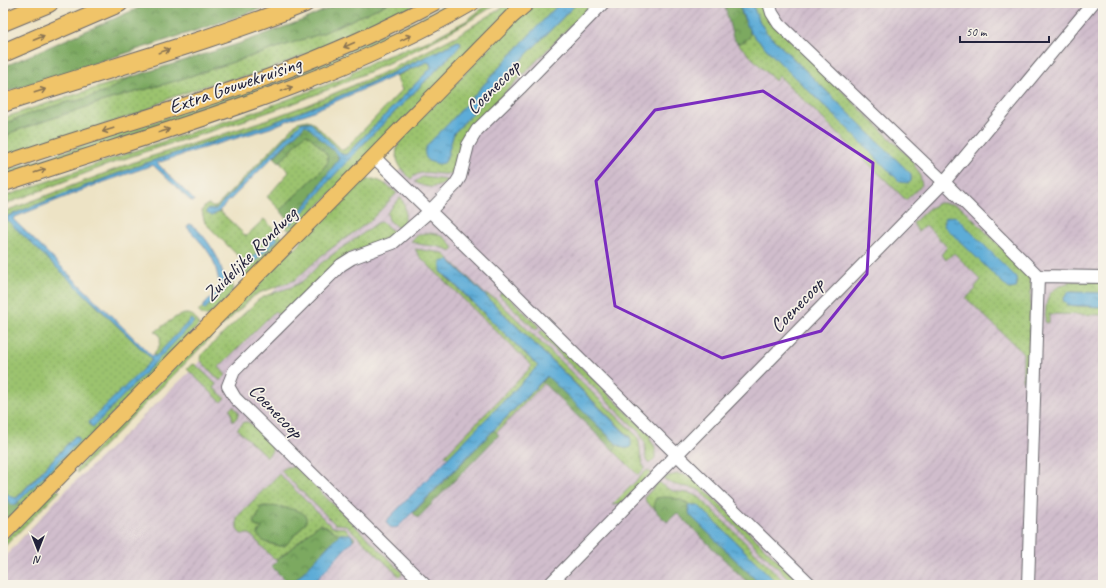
<svg xmlns="http://www.w3.org/2000/svg" width="1106" height="588" font-family="Caveat,sans-serif">
  <defs>
    <pattern id="industrial-furrows" width="10" height="10" patternUnits="userSpaceOnUse"><rect width="10" height="10" fill="#d0bdcc"/><path d="M-1 1l2-2M0 10L10 0M9 11l2-2" fill="none" stroke="#b2a2b0"/></pattern>
    <pattern id="grass-dots" width="8" height="8" patternUnits="userSpaceOnUse"><rect width="8" height="8" fill="#9bc36e"/><path d="M2 2h.1M6 6h.1" fill="none" stroke="#85a760" stroke-width="1.8" stroke-linecap="round"/></pattern>
    <pattern id="forest-crowns" width="20" height="18" patternUnits="userSpaceOnUse"><rect width="20" height="18" fill="#7ca961"/><path d="M2 6a3 3 0 1 1 6 0M12 15a3 3 0 1 1 6 0" fill="none" stroke="#658951"/></pattern>
    <pattern id="water-ripples" width="26" height="14" patternUnits="userSpaceOnUse"><rect width="26" height="14" fill="#5dacd7"/><path d="M2 4q2-2 4 0t4 0M15 11q2-2 4 0t4 0" fill="none" stroke="#4c8cb0"/></pattern>
  </defs>
  <rect width="100%" height="100%" fill="#f7f3e8"/>
  <filter id="ink" filterUnits="userSpaceOnUse"><feTurbulence type="fractalNoise" baseFrequency=".025" numOctaves="2"/><feDisplacementMap in="SourceGraphic" scale="8" xChannelSelector="R" yChannelSelector="G"/><feConvolveMatrix kernelMatrix="1 2 1 2 8 2 1 2 1" color-interpolation-filters="sRGB"/></filter>
  <filter id="wash" filterUnits="userSpaceOnUse"><feTurbulence type="fractalNoise" baseFrequency=".012" numOctaves="4" result="noise"/><feDisplacementMap in="SourceGraphic" scale="16" xChannelSelector="R" yChannelSelector="G"/><feGaussianBlur stdDeviation="0.9" result="paint"/><feColorMatrix in="noise" values="0 0 0 0 0 0 0 0 0 0 0 0 0 0 0 0 0 1.4 0 .05"/><feComposite in="paint" operator="in"/></filter>
  <g filter="url(#wash)">
    <rect width="100%" height="100%" fill="#ede3c5"/>
    <path fill="url(#industrial-furrows)" d="M574 3H1103V585H3V559L62 494Z"/>
    <path fill="url(#grass-dots)" stroke="#5e7254" fill-rule="evenodd" d="M389 3H421L340 41 254 75 214 83 170 98 140 113 3 158V141L12 132 107 100 172 82 295 42 323 33Z
      M448 3H459L371 48 277 87 3 178V172L154 122 411 23Z
      M489 3H498C451 34 401 58 350 80 327 90 304 100 280 108 236 124 192 137 147 151 99 167 51 187 3 205V197L149 146 257 111 329 84 352 75 351 72 387 56 428 41 466 21Z
      M510 3H518L294 231 288 230 284 225 288 220 289 224 318 195 328 182 368 139 460 46 461 43 458 41C400 70 341 97 280 120 247 133 213 141 179 152 121 171 65 194 8 216L93 303 151 358V361L91 426 93 427 194 321 156 356H152C158 348 163 343 159 334L155 332C166 324 191 300 199 325L23 506 17 503 79 441V439L77 436H75L16 498 11 497 3 490V212L140 160 221 135 277 116 307 105 387 71 421 54 456 36Z
      M536 3H560L507 59 441 132 429 143 444 163 446 160 454 133 527 54 577 3H593L465 134 455 172C439 179 424 165 411 179 378 149 408 132 430 109L432 108 517 19Z
      M752 3H763L768 14 779 29 915 163 914 165 919 172 922 185 906 200 779 76 775 81 737 43H739L749 36 750 32 785 68 838 119 911 181V174L766 32 757 17Z
      M427 62 430 63 431 68 347 154 345 155 342 154 311 123 309 122 301 123 216 209 206 211 210 215H214L220 211 246 236 264 219 282 237 283 242 249 277H244L238 273 240 268 245 263 205 223 203 216 202 210 206 205 209 204 212 207H216L298 122 307 120 311 121 340 148 342 150 345 149 402 90 396 76ZM275 236 278 239 243 272 241 271 240 270Z
      M131 77 105 92 81 100 68 102 38 111 3 124V118L33 108Z
      M306 134C310 136 326 152 327 155 328 157 328 160 328 162L320 172 280 210 267 197 289 172 279 162C290 154 296 142 306 134Z
      M422 177 446 180 448 181C438 189 426 189 415 182Z
      M373 179C383 181 389 187 397 193L370 221 322 255 295 280 259 293 254 296 216 332 213 328 292 249H295L301 243 302 239 355 185 365 180Z
      M401 197C407 208 407 219 400 229H399L389 220 387 213Z
      M939 203C949 203 955 204 963 209L1026 272 1031 283 1028 377 1026 379 1023 381V353L966 298 976 289 975 287 981 280 954 253 946 260 941 255 947 247 926 225 918 232 913 223 928 209ZM955 216 1016 277 1017 286 1016 288 964 245 945 226Z
      M381 222 383 223 394 232V235L350 253 282 318 275 311 219 367 226 375 221 380H219L200 360 201 355 252 306C262 293 282 292 296 285 307 280 314 268 324 261 341 247 360 237 377 223Z
      M425 233C438 232 448 238 454 249L451 252C440 243 423 248 411 241L418 235Z
      M415 249 443 253 485 294 496 299 637 436C642 447 638 459 645 468L638 475 613 450 616 448 617 444 623 448 631 438 449 260 441 272 538 366 448 458 445 455 532 366 419 256Z
      M232 280C233 284 233 292 230 296 227 300 211 316 206 316 202 316 200 313 198 311L202 308 204 310 228 286 227 284Z
      M1068 281 1103 282V293L1068 292 1063 300 1076 306 1103 307V315L1049 314V323L1045 322C1046 303 1045 288 1068 284Z
      M503 291 539 327 536 330 499 295Z
      M211 330 214 334 77 473V468Z
      M543 330 651 436 649 438 655 447V458L649 464 646 460 645 443 639 432 538 333Z
      M192 364 196 365 216 384 214 388 225 398 221 402 187 369Z
      M542 382 544 383 496 433 494 430Z
      M233 406C240 413 240 415 233 422L231 411 229 410Z
      M244 422H247L250 423 272 445V451L267 457 237 429Z
      M286 467H295L401 571 402 574 400 577 346 525 335 524 281 471Z
      M647 470 651 473 620 504 612 505Z
      M279 474 332 527 345 528 355 538 353 540 351 534H340L333 531 326 526 319 524 277 560 272 557 250 534H241L239 532 237 529V517ZM281 507 298 511 303 526 286 545 284 546H280L267 543 258 533 262 528 257 527V517L259 514Z
      M678 474 685 475 694 479 803 585H795L699 490C687 485 674 488 664 479L668 476Z
      M659 482C664 486 668 489 673 491 682 493 690 492 699 497L788 585H779L698 505H690L686 502 670 497 654 506 655 510 646 502 645 497Z
      M54 490 60 491 3 548V542Z"/>
    <path fill="url(#forest-crowns)" stroke="#4f664e" d="M150 3H277L210 26 3 93V67Z
      M340 3H389L323 33 295 42 172 82 107 100 12 132 3 141V124L38 111 68 102 81 100 105 92 131 77 241 43 303 20Z
      M724 3H739C740 7 741 11 742 15 744 20 750 27 750 33 750 40 743 43 737 43L733 38Z
      M305 125 308 126 338 155 339 159 326 176 309 201 289 223 288 220 280 210 320 172 328 162C328 160 328 157 327 155 326 152 310 136 306 134 296 142 290 154 279 162L274 157Z
      M548 376 617 444 616 448 613 450 542 382Z
      M494 430 499 435 418 518 413 513Z
      M3 495 8 500 10 504H16L17 503 23 506 3 526Z
      M664 497C672 497 683 500 690 505L688 506 690 515 761 585H750L677 513 667 522C660 515 650 509 656 498Z
      M263 506C272 506 300 508 305 515 307 518 306 519 306 522L289 542 284 546H280L265 542 258 536V533L262 528 255 526 254 524V521L259 514 260 507Z
      M319 524C327 526 332 531 340 534L291 585H282L286 581 271 566Z"/>
    <path fill="url(#water-ripples)" stroke="#406789" d="M560 3H577L527 54 454 133 446 160 444 163 439 164 428 161C426 158 424 154 425 150 427 143 444 129 450 122 486 82 522 42 560 3Z
      M739 3H752L757 17 766 32 911 174V181L909 183 900 182 838 119 785 68 750 32 742 13Z
      M458 41 461 42 460 46 368 139 328 182 309 206 290 225 289 224V223L309 201 326 176 339 159 338 155 306 125H305L218 212 212 216 207 213 206 211 208 209 213 210 216 209 301 123 307 122 311 123 342 154 345 155 347 154 431 68 430 63 427 62 422 64 306 114 296 117 270 128 234 139 197 150 157 163 194 200 193 202H192L153 165 98 184 15 217 13 219 152 356H156L191 319 194 322 93 427 90 425 89 422 151 361V358L8 221 7 217 8 216C65 194 121 171 179 152 213 141 247 133 280 120 341 97 400 70 458 41Z
      M955 216 1016 277 1017 286 1016 288 1009 289 944 226 945 218 948 217Z
      M189 224C200 228 214 250 219 261 222 269 223 278 228 286L224 291 204 310 202 308C206 301 219 293 220 285 218 277 216 267 213 260 207 247 196 238 187 227Z
      M275 236 278 239 244 272 241 271 240 270Z
      M449 260 631 439V446L629 448H623L617 444 547 376 398 527C391 529 388 527 386 521L538 366 441 271V262Z
      M1068 292 1103 293V307L1067 305 1063 300Z
      M75 436 79 438V441L16 504 12 505 10 504 8 500 3 495V490L11 497 17 498Z
      M690 505H698L779 585H761L690 515 688 506Z
      M340 534H351L353 540 312 585H291Z"/>
  </g>
  <g filter="url(#ink)">
    <g fill="none" stroke-linecap="round" stroke-linejoin="round">
      <defs>
        <path id="minor" d="M769 3 772 13 779 24 944 182 1038 276 1103 277
          M374 157 504 283 668 446 811 585
          M425 585 235 398 228 386 234 371 341 265 352 258 393 243 430 211 455 185 460 177 468 145 477 130 520 88 603 3
          M549 585 944 182 1093 3
          M1028 585 1038 276"/>
        <path id="major" d="M3 164C92 133 183 108 271 76 327 55 382 31 434 3
          M3 184C162 130 326 88 472 3
          M3 534 512 16 527 3"/>
        <path id="highway" d="M3 22 49 3
          M3 53 119 3
          M3 103C103 70 207 42 305 3"/>
      </defs>
      <use href="#minor" stroke="#69666b" stroke-width="14"/>
      <use href="#major" stroke="#69666b" stroke-width="17"/>
      <use href="#highway" stroke="#69666b" stroke-width="20"/>
      <use href="#minor" stroke="#fff" stroke-width="12"/>
      <use href="#major" stroke="#f0c469" stroke-width="15"/>
      <use href="#highway" stroke="#f0c469" stroke-width="18"/>
    </g>
    <defs><path id="oneway-shaft" d="M-6 0H5M1.5-3L5.5 0L1.5 3" fill="none" stroke-width="1.6" stroke-linecap="round" stroke-linejoin="round"/></defs>
    <g stroke="#897352">
      <use href="#oneway-shaft" transform="translate(39 38) rotate(-23)"/>
      <use href="#oneway-shaft" transform="translate(406 38) rotate(-26)"/>
      <use href="#oneway-shaft" transform="translate(349 45) rotate(156)"/>
      <use href="#oneway-shaft" transform="translate(164 51) rotate(-18)"/>
      <use href="#oneway-shaft" transform="translate(287 89) rotate(-21)"/>
      <use href="#oneway-shaft" transform="translate(40 91) rotate(-18)"/>
      <use href="#oneway-shaft" transform="translate(108 130) rotate(162)"/>
      <use href="#oneway-shaft" transform="translate(164 131) rotate(-18)"/>
      <use href="#oneway-shaft" transform="translate(40 171) rotate(-18)"/>
    </g>
  </g>
  <path fill="none" stroke="#7b2cbf" stroke-width="3" stroke-linejoin="round" d="M763 91 873 163 867 274 821 331 722 358 615 306 596 181 655 110Z"/>
  <g text-anchor="middle" dominant-baseline="central" stroke-width="3.5" stroke-linejoin="round" paint-order="stroke">
    <g font-size="20" fill="#22223b" stroke="#f7f3e8">
      <text transform="translate(235 85) rotate(-19)">Extra Gouwekruising</text>
      <text transform="translate(493 87) rotate(-45)">Coenecoop</text>
      <text transform="translate(250 254) rotate(-45)">Zuidelijke Rondweg</text>
      <text transform="translate(797 305) rotate(-46)">Coenecoop</text>
      <text transform="translate(276 411) rotate(46)">Coenecoop</text>
    </g>
  </g>
  <rect width="1106" height="588" fill="none" stroke="#f7f3e8" stroke-width="16"/>
  <g transform="translate(38 550) rotate(180)" stroke="#f7f3e8" stroke-width="3" paint-order="stroke">
  <path d="M0-3L7 15L0 10L-7 15Z" fill="#22223b"/>
  <text y="-6" font-size="11" font-weight="bold" text-anchor="middle" fill="#22223b">N</text>
  </g>
  <path d="M960 36v6h89v-6" fill="none" stroke="#22223b" stroke-width="2"/>
  <text x="966" y="36" font-size="12" fill="#22223b" stroke="#f7f3e8" stroke-width="3" paint-order="stroke">50 m</text>
</svg>
